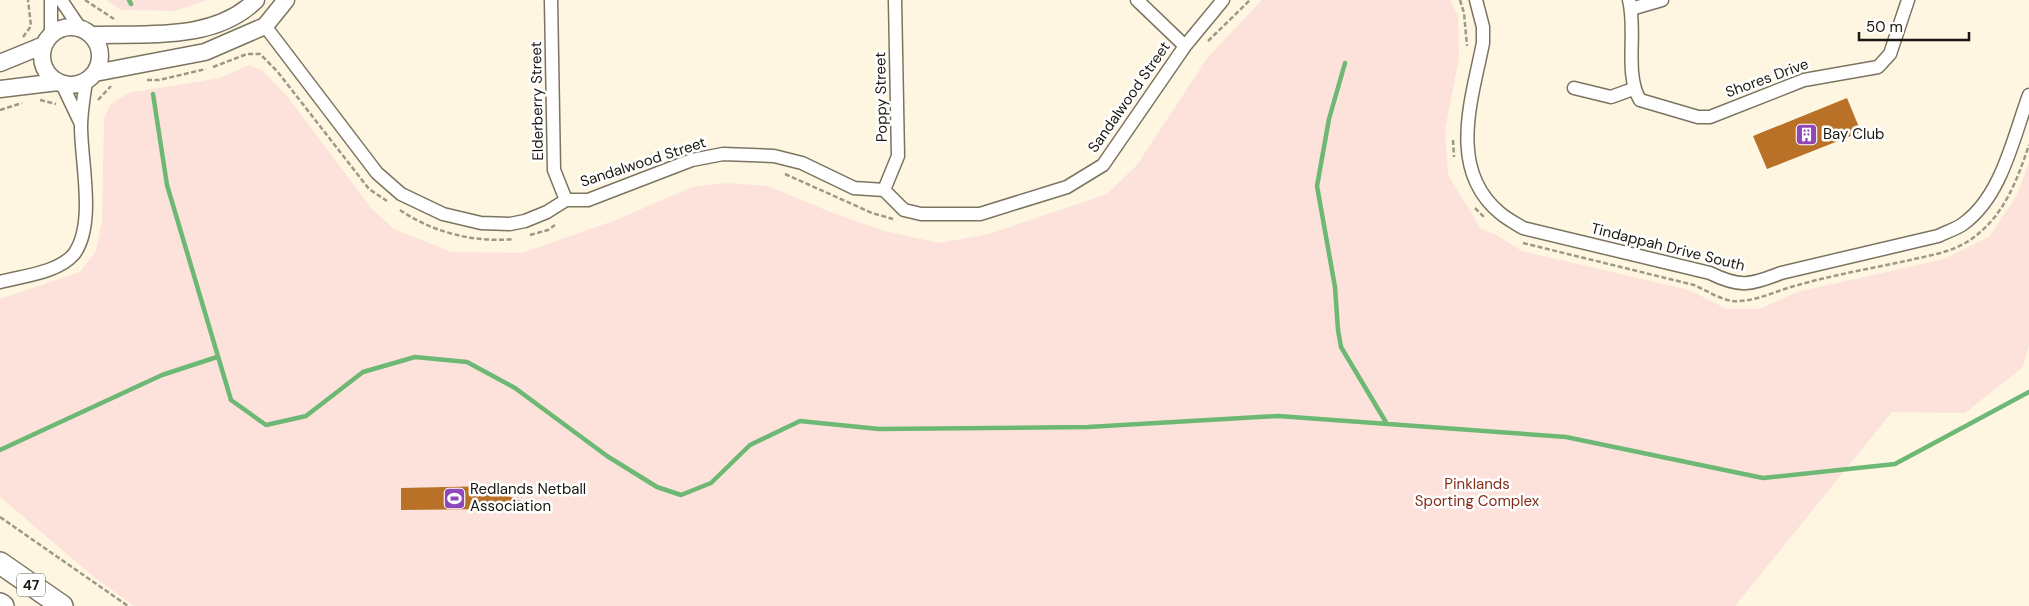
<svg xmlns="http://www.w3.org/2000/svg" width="2029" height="606" font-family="'DM Sans',sans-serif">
  <rect width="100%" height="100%" fill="#fef6e1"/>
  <path fill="#fde2db" d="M106 0H207L175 11 121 10Z
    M1262 0H1450L1458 15 1459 58 1445 130 1448 175 1481 229 1495 234 1522 251 1689 290 1727 309H1760L1797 292 1944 259 1989 237 2017 195 2029 162V345L2023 367 1965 413 1892 412 1735 606H134L94 577 0 497V299L80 272 96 251 102 222 104 119 111 104 128 93 220 78 249 65 263 71 287 96 372 209 394 229 451 252 522 253 616 220 692 187 727 183 768 186 833 213 885 231 939 243 989 234 1107 194 1137 165 1208 57Z"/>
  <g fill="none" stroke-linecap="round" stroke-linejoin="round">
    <path stroke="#6cb874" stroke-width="4.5" d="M129 0 131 4
      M1345 63 1329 119 1317 186 1335 287 1338 330 1341 347 1387 424
      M153 94 167 185 231 400 266 425 306 416 363 372 415 357 467 362 515 388 607 456 657 487 681 495 711 483 750 445 800 421 879 429 1088 427 1278 416 1566 437 1763 478 1895 464 2029 392
      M0 450 162 375 217 357"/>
  </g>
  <path fill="#b87126" d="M1847 98 1861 132 1767 169 1753 136Z
    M492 486V489L523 502H493V509L401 510V488Z"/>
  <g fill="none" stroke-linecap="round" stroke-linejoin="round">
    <defs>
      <path id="minor" d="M51 0V35
        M61 0 80 28
        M551 0 554 170 566 200
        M1137 0 1185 46
        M1476 0 1483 27V43C1472 99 1447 169 1500 213 1507 219 1515 223 1523 228L1710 273C1740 288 1751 285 1781 273L1938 236C1946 232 1956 229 1963 224 2002 196 2013 138 2029 95
        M1629 0C1637 31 1624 74 1640 100L1698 117H1710L1804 80 1878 67 1890 54 1908 0
        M1631 9 1662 0
        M265 26 377 173 401 194 443 214 481 223 510 224 525 221 547 212 566 200H588L692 160 723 154 774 156 802 163 854 188 884 190 904 210 921 214H980L1067 187 1103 165 1185 46 1223 0
        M62 84 81 124
        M1574 88 1611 97 1633 89
        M884 190 898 156 895 0
        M0 282C22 276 58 273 74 254 96 224 81 162 81 127 81 112 84 96 86 81"/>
      <path id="tertiary" d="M42 56a29 29 0 1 1 58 0a29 29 0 1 1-58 0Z
        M93 35C146 33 214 42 256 0
        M0 63 44 45
        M95 73 205 52 265 26 286 0
        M0 89 58 82"/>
      <path id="trunk" d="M0 563 62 606
        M0 604 3 606"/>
    </defs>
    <use href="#minor" stroke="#7b7461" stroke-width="15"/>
    <use href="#tertiary" stroke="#7b7461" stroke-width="19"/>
    <use href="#trunk" stroke="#7b7461" stroke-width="24"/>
    <path stroke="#9e9889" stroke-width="2.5" stroke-dasharray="5 2.5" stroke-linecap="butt" d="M85 0 114 19
      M1460 0 1464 13 1467 46
      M23 37 31 26 28 0
      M1208 41 1250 0
      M213 67 247 54H260L277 71 369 189 387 201
      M147 80H159L206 69
      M40 100 56 104
      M98 100 111 86
      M0 110 22 103
      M1453 140 1454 157
      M785 174 872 213 893 219
      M1475 208 1485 218
      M400 210C432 232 474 243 513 239
      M530 235 548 230 555 225
      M1523 243 1694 285C1708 291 1725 303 1740 301 1758 300 1774 292 1791 287 1828 276 1868 269 1906 261 1926 256 1949 253 1967 242 2003 219 2016 183 2029 145
      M0 517 128 606"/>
    <use href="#minor" stroke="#fff" stroke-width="12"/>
    <use href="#tertiary" stroke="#fff" stroke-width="16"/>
    <use href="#trunk" stroke="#fff" stroke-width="21"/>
  </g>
  <defs>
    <symbol id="building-square" viewBox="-11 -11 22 22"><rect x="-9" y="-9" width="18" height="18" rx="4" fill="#8f47ba" stroke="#fff"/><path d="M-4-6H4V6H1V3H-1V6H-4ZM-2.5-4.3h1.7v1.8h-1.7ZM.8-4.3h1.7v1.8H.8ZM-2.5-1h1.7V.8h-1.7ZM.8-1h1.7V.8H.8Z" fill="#fff"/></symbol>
    <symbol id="stadium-square" viewBox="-11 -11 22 22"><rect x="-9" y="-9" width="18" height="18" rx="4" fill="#8f47ba" stroke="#fff"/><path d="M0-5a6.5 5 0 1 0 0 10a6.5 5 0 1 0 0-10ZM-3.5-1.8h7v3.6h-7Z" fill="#fff"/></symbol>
  </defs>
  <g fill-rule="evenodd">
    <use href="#building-square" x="1794" y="122" width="25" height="25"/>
    <use href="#stadium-square" x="442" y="486" width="25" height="25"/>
  </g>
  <g text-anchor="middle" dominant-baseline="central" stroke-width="5" stroke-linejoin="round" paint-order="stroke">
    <rect fill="#fff" stroke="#5e5d57" stroke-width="1" x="17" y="573.5" width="28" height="23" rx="4"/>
    <g font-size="14" font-weight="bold" fill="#19170f">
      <text x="31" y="585">47</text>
    </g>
    <g font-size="15" fill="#19170f" stroke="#fff">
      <text transform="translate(1767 78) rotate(-20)">Shores Drive</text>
      <text transform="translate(881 97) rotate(-91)">Poppy Street</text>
      <text transform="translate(1129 97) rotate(-55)">Sandalwood Street</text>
      <text transform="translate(537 101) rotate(-91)">Elderberry Street</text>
      <text transform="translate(643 162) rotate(-18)">Sandalwood Street</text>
      <text transform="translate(1668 247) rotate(14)">Tindappah Drive South</text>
    </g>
    <g font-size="15" fill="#19170f" stroke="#fff" text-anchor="start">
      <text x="1823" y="134">Bay Club</text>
      <text x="470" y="489">Redlands Netball<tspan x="470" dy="17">Association</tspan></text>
    </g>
    <g font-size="15" fill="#832d18" stroke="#fff">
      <text x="1477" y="484">Pinklands<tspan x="1477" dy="17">Sporting Complex</tspan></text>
    </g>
  </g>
  <path d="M1859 32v8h110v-8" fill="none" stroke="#19170f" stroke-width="2.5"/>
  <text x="1866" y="32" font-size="15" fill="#19170f" stroke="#ffffff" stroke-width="4" paint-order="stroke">50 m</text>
</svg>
